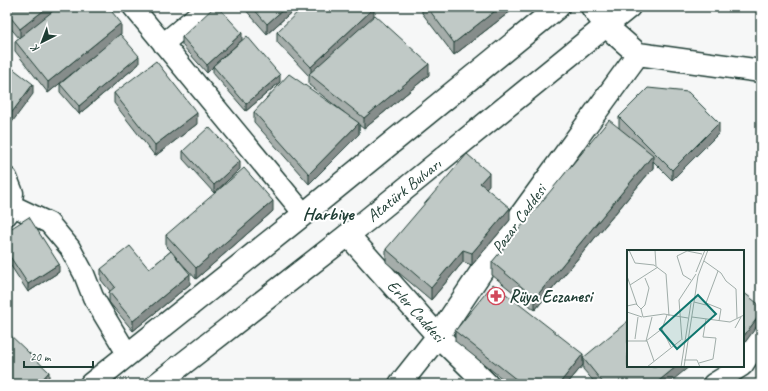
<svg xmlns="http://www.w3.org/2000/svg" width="768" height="391" font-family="Caveat,sans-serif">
  <rect width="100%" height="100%" fill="#f6f7f7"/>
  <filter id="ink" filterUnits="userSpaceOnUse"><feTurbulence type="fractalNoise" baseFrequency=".025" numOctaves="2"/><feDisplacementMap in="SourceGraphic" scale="8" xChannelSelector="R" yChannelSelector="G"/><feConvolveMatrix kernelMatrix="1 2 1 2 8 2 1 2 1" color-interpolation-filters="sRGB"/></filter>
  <g filter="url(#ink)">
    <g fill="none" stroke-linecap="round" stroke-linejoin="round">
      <defs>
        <path id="minor" d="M133 7 304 214
          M163 44 207 7
          M7 178 13 193 10 211 7 215
          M11 205 49 223 70 248 84 274 93 297 128 355
          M743 365 761 337
          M713 384 742 366"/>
        <path id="tertiary" d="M606 26 638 54 761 71
          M348 235 438 336 487 384
          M400 384 438 336 502 241 638 54"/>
        <path id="trunk" d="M592 7 606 26
          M91 384 304 214 558 7
          M157 384 367 220 629 7"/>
      </defs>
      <use href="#minor" stroke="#1f3d34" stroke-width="23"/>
      <use href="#tertiary" stroke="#1f3d34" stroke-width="25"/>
      <use href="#trunk" stroke="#1f3d34" stroke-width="25"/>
      <use href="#minor" stroke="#fff" stroke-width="20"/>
      <use href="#tertiary" stroke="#fff" stroke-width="22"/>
      <use href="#trunk" stroke="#fff" stroke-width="22"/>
    </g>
    <path fill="#a5adaa" stroke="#1f3d34" d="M7 7 121 34H120L139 64 79 114 60 92V84L110 42 48 93 15 51V41L19 38 7 24Z
      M243 7H297L267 34Z
      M422 7H516L454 55 422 13Z
      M374 16 429 75 364 129 359 125V134L309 184 254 122V112L346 114 309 85V76L277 42V32Z
      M182 37 242 40 280 82 246 111 213 73V67L207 73 182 45Z
      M114 93 197 124 155 156 114 103Z
      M619 117 719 133 672 180 653 161V168L535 310 492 275V262L619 128Z
      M183 151 240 169 214 193 183 159Z
      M489 185 486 188 510 220 472 265 463 262 431 300 386 262V249Z
      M273 211 196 279 177 258 190 284 133 331 109 302V292L110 291 101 280V269H149L171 251 166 246V235Z
      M7 231 59 272 28 292 7 260Z
      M455 331 583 365 567 384H509L455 341Z
      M583 358 668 384H596L583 369Z"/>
    <path fill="#868d8b" stroke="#1f3d34" d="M48 7H61L20 39V29Z
      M286 7H297L267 34V24Z
      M500 7H516L454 55V43Z
      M374 8V19L311 75V67Z
      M121 23V34L48 93V82Z
      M242 33V40L213 66V67L207 73V65Z
      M139 56V64L79 114V106Z
      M429 64V75L364 129V118Z
      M280 75V82L246 111V104Z
      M33 84V94L7 129V119Z
      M197 113V124L155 156V145Z
      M359 123V134L309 184V174Z
      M719 123V133L672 180V170Z
      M653 155V168L535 310V298Z
      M240 161V169L214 193V185Z
      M489 173V185L480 195V183Z
      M273 201V211L196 279V268Z
      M510 208V220L472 265V253Z
      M463 250V262L431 300V288Z
      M59 264V272L28 292V284Z
      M190 274V284L133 331V321Z
      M761 313V321L743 345V337Z
      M583 354V365L567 384H559Z
      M677 366H690L668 384H655Z
      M49 372V382L48 384H38Z"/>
    <path fill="#c0c9c6" stroke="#1f3d34" d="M7 7H48L20 29 7 13Z
      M58 7H108L121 23 48 82 15 41Z
      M214 7H218L242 33 207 65 182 37Z
      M252 7H286L267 24Z
      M303 7H373L374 8 311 67 277 32Z
      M427 7H500L454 43Z
      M375 15 429 64 364 118 309 74Z
      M120 34 139 56 79 106 60 84Z
      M247 36 280 75 246 104 213 66Z
      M156 61 197 113 155 145 114 93Z
      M7 64 33 84 7 119Z
      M289 74 359 123 309 174 254 112Z
      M648 88 688 92 719 123 672 170 619 117Z
      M609 120 653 155 535 298 492 262Z
      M209 127 240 161 214 185 183 151Z
      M467 154 489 173 480 183 510 208 472 253 463 250 431 288 386 249Z
      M244 168 273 201 196 268 166 235Z
      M29 217 59 264 28 284 7 252V231Z
      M130 246 149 269 171 251 190 274 133 321 109 292 115 287 101 269Z
      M493 284 583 354 559 384H522L455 331Z
      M743 292 761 306V313L743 337Z
      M628 321V366H677L655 384H604L583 358Z
      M7 332 49 372 38 384H7Z"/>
  </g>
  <defs>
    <symbol id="pharmacy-ring" viewBox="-11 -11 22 22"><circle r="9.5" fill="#fff" stroke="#d1495b" stroke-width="1.5"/><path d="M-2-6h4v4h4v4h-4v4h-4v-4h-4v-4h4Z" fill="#d1495b"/></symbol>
  </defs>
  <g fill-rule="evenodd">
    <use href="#pharmacy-ring" x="486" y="286" width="20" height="20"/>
  </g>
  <g text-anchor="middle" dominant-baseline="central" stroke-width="4" stroke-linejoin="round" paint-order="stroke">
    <g font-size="17" fill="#1f3d34" stroke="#fff">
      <text transform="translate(404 190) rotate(-39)">Atatürk Bulvarı</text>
      <text transform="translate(519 219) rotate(-54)">Pazar Caddesi</text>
      <text transform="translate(416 311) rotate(48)">Erler Caddesi</text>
    </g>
    <g font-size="17" font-weight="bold" fill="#1f3d34" stroke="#fff" text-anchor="start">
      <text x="509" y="296">Rüya Eczanesi</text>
    </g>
    <g font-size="19" font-weight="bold" fill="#1f3d34" stroke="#fff">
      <text x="328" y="214">Harbiye</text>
    </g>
  </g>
  <g transform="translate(627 250)">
    <rect width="117" height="117" fill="#f6f7f7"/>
    <path fill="none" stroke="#a0ada9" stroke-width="1" d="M2 0 8 13 27 15 39 24 42 66M28 0 29 16M77 11 94 23 99 31 109 39 110 68M91 21 79 53 94 59 92 71M69 22 78 0M0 26 10 55M64 30 56 25 50 6 60 1 75 4M3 35 31 17M67 52 79 55M0 56 9 54 14 59 16 67 37 64 61 68M14 59 18 55 22 38 18 28M0 62 15 67M40 65 35 79 44 97M65 67 103 72 117 65M108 78 114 67M8 89 11 67M55 90 52 50 69 24M0 91H20L27 111M19 91 25 67M19 91 36 78M57 110H70L73 117M72 113 86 109 89 88 76 87 79 69M20 117 54 90M54 117 64 53M57 117 71 26 81 0"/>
    <path fill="#0f766e" fill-opacity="0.15" stroke="#0f766e" stroke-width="2" d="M71 45 89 64 50 99 33 79Z"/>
    <rect width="117" height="117" fill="none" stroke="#1f3d34" stroke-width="2"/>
  </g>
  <rect width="768" height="391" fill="none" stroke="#fff" stroke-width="24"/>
  <rect x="12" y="12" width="744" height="367" fill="none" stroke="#1f3d34" stroke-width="1.5" filter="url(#ink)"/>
  <g transform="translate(42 42) rotate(222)" stroke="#ffffff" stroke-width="3" paint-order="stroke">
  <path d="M0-3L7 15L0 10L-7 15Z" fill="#1f3d34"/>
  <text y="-6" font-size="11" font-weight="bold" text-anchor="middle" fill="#1f3d34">K</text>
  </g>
  <path d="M24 361v6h69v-6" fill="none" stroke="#1f3d34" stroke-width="2"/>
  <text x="30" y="361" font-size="12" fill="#1f3d34" stroke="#ffffff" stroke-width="3" paint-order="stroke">20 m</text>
</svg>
